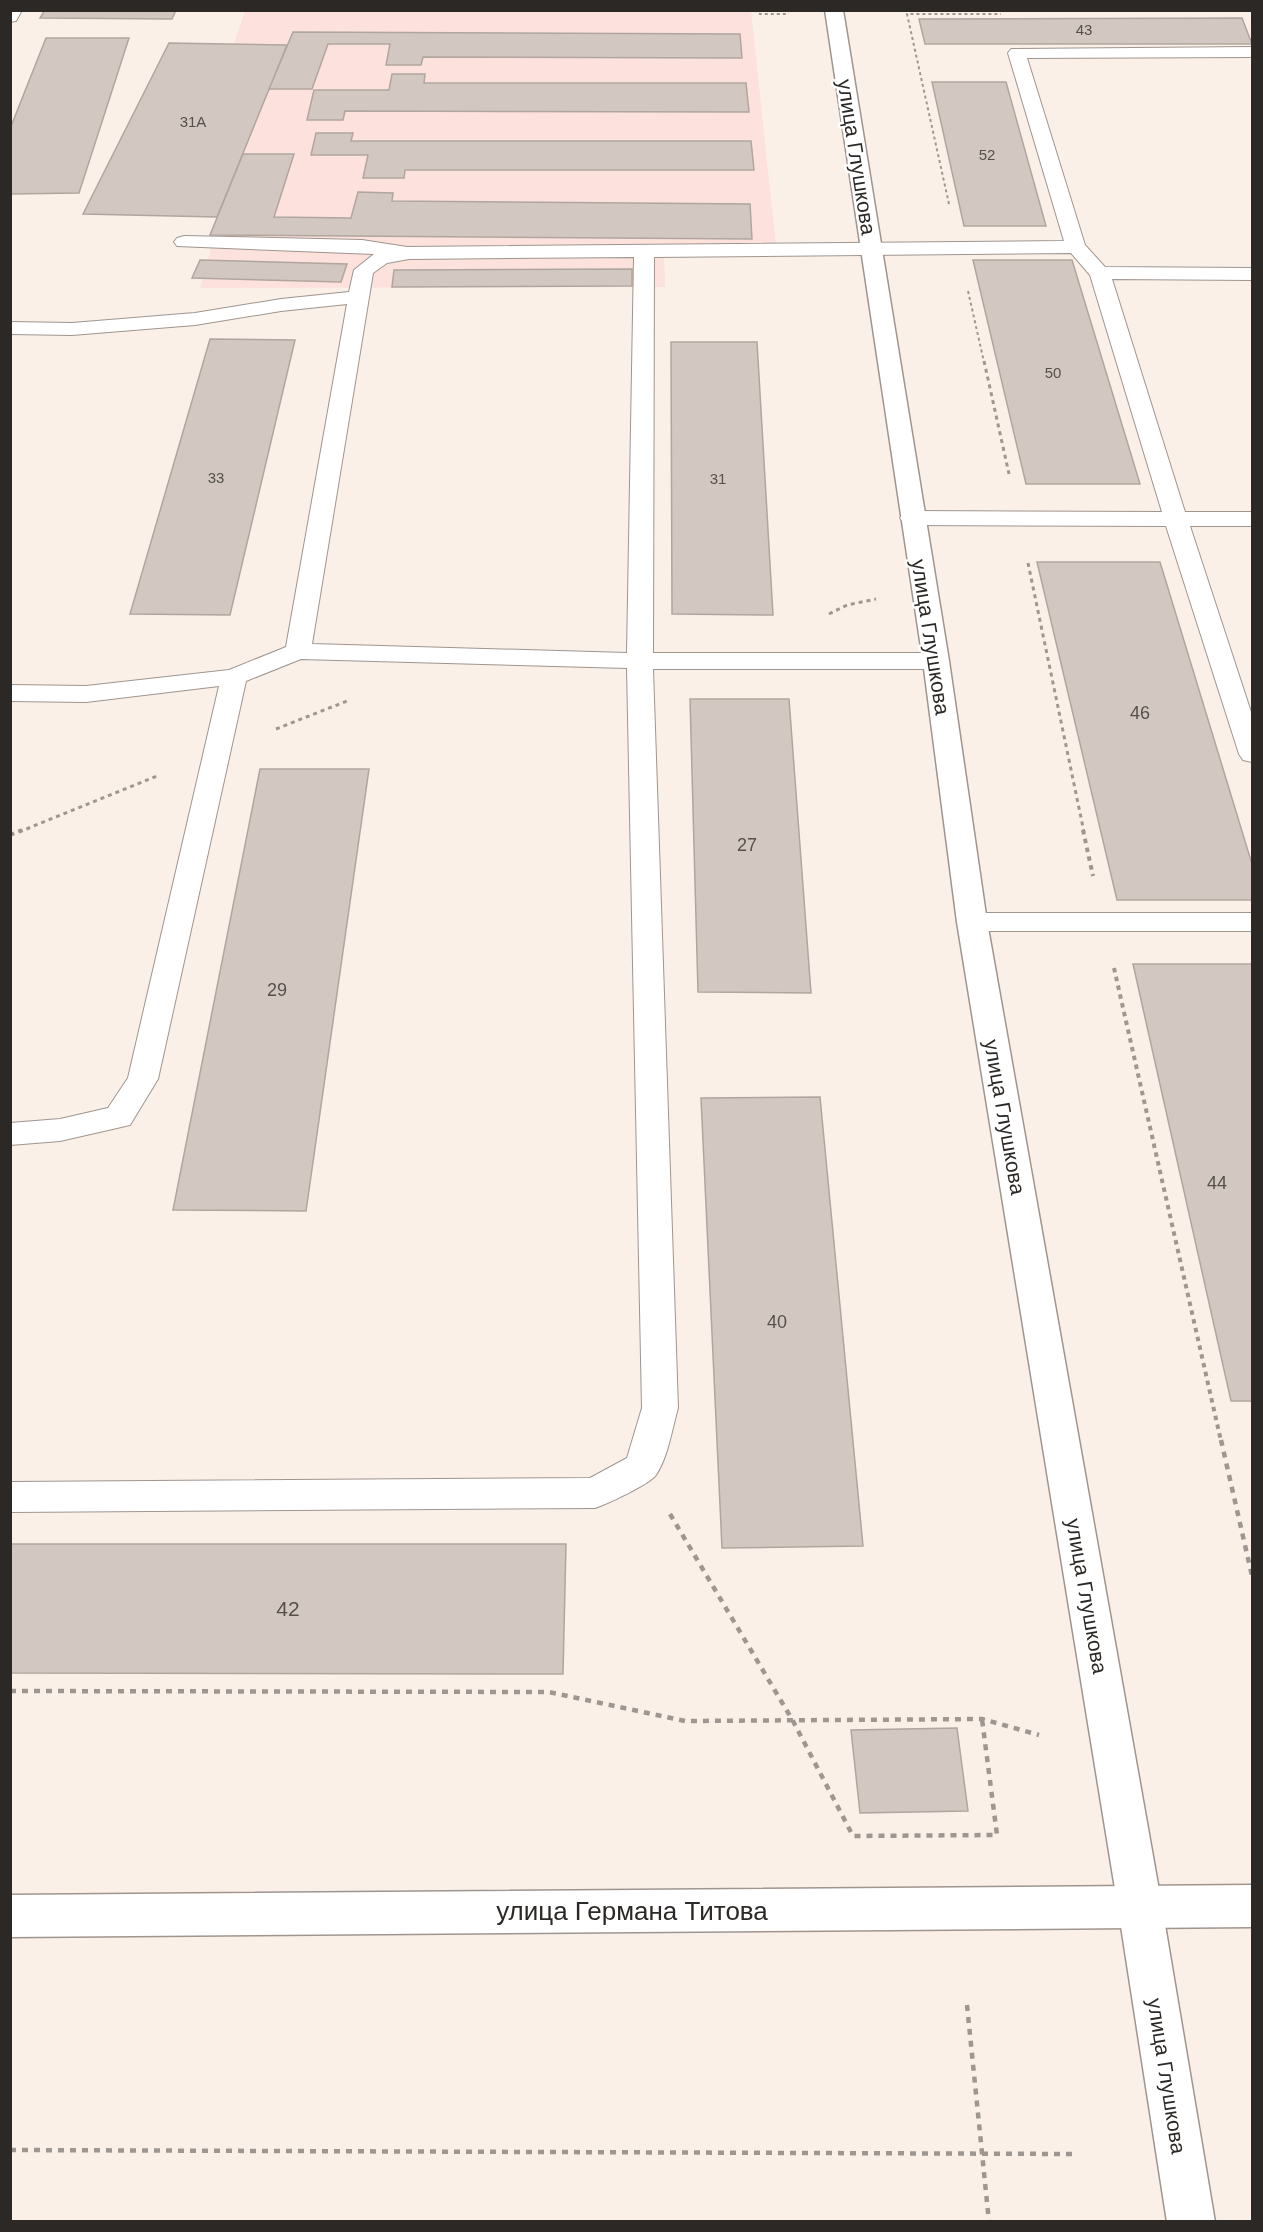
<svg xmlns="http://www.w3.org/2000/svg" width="1263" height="2232" font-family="Helvetica,sans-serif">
  <rect width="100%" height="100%" fill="#faf0e8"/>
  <path fill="#fce1dd" d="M245 11H751L777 255 664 256 665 287 200 288 267 45 234 44Z"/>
  <path fill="#d2c8c1" stroke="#b0a69f" stroke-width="1.5" d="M45 10H176L172 19 40 18Z
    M1242 18 1252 44H925L919 19Z
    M293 32 740 34 742 58 423 57 421 65H386L390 44H328L312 89H269Z
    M46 38H129L79 193 10 194V129Z
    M169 43 287 45 217 217 83 214Z
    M392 74H425L424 83H746L749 112 345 111 343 120H307L314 90H389Z
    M932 82H1006L1046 226H964Z
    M316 133H353L351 141H751L754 170H405L404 178H363L368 155H311Z
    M243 154H294L274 217 351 218 358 192 393 193 392 201 750 204 752 239 210 235Z
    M200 260 347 264 341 282 192 278Z
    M973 260H1072L1140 484H1026Z
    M632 269V286L392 287 394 270Z
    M210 339 295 340 230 615 130 614Z
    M671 342H757L773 615 672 614Z
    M1037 562H1160L1252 864V900H1117Z
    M690 699H789L811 993 698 992Z
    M260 769H369L306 1211 173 1210Z
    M1133 964H1252V1401H1231Z
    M820 1097 863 1546 722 1548 701 1098Z
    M10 1544H566L563 1674 10 1673Z
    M957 1728 968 1811 860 1813 851 1730Z"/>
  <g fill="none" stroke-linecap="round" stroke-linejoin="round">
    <defs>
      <path id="service" d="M10 10H22L16 21 10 22Z
        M1252 47V57L1027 58 1085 245 1105 267 1252 268V280L1112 279 1185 512H1252V526H1190L1252 715V762L1243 760 1239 754 1166 526 912 525 904 523 900 518 904 513 912 511 1162 512 1090 275 1071 253 654 257 653 653H936L945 656 949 661 945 666 936 669H653L678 1408C672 1429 668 1457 656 1475 650 1484 607 1504 595 1508L10 1512V1482L590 1478 627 1458 642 1408 627 668 301 659 246 681 158 1079 130 1125 60 1141 10 1145V1123L60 1119 108 1108 128 1078 219 686 86 702 10 701V685L86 686 229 670 286 647 347 304 281 311 195 325 72 335 10 334V322L72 323 195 313 281 299 349 292 354 270 374 254 177 246 174 242 177 238 184 236 362 240 407 247 1064 241 1008 53 1011 49ZM634 257 627 653 312 644 373 273 387 263 409 259Z
        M972 913H1252V931H972L962 928 958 922 962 916Z"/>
      <path id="minor" d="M825 10H843L949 661 987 922 1162 1907 1215 2222H1167L1118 1907 957 922 923 661Z"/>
      <path id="tertiary" d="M1252 1885V1927L10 1937V1895Z"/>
    </defs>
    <use href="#service" stroke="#9f958f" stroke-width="2"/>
    <use href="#minor" stroke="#9f958f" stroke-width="3"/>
    <use href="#tertiary" stroke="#9f958f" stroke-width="3"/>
    <path stroke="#9e9791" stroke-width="2" stroke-dasharray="3 3" stroke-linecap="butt" d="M754 10 760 14H789
      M949 204 907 14H1001
      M968 291 984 362"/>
    <path stroke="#9e9791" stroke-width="3" stroke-dasharray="4 4" stroke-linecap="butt" d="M984 361 1009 474
      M1028 563 1084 832
      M829 614 847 605 876 599
      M276 729 347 701
      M19 832 157 776"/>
    <path stroke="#9e9791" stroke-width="4" stroke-dasharray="4.5 4.5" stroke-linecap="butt" d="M1083 830 1093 876
      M10 835 22 830
      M1114 968 1221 1441"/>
    <path stroke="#9e9791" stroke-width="4.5" stroke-dasharray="6 6" stroke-linecap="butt" d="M1221 1440 1252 1576
      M670 1514 793 1721 853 1836 997 1835 982 1719
      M10 1691 549 1692 685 1721 982 1719 1039 1735
      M967 2005 989 2222
      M10 2150 1072 2154"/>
    <use href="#service" fill="#fff" fill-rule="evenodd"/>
    <use href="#minor" fill="#fff" fill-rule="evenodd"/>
    <use href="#tertiary" fill="#fff" fill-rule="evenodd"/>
  </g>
  <g text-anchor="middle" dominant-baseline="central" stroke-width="5" stroke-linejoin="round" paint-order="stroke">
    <g font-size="15" fill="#55504c">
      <text x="1084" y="29">43</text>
      <text x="193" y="121">31А</text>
      <text x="987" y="154">52</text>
      <text x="1053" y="372">50</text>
      <text x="216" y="477">33</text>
      <text x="718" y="478">31</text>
    </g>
    <g font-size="18" fill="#55504c">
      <text x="1140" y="713">46</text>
      <text x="747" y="845">27</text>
      <text x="277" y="990">29</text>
      <text x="1217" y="1183">44</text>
      <text x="777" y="1322">40</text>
    </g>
    <g font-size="21" fill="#2b2825" stroke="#fff">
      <text transform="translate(857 157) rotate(81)">улица Глушкова</text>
      <text transform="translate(931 637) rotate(81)">улица Глушкова</text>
      <text transform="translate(1005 1117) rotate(80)">улица Глушкова</text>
      <text transform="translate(1087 1596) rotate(80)">улица Глушкова</text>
      <text transform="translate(1167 2076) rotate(81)">улица Глушкова</text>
    </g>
    <g font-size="21" fill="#55504c">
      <text x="288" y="1608">42</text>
    </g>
    <g font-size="26" fill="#2b2825" stroke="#fff">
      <text x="632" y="1911">улица Германа Титова</text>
    </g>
  </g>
  <rect width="1263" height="2232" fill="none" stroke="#2b2825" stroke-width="24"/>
</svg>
